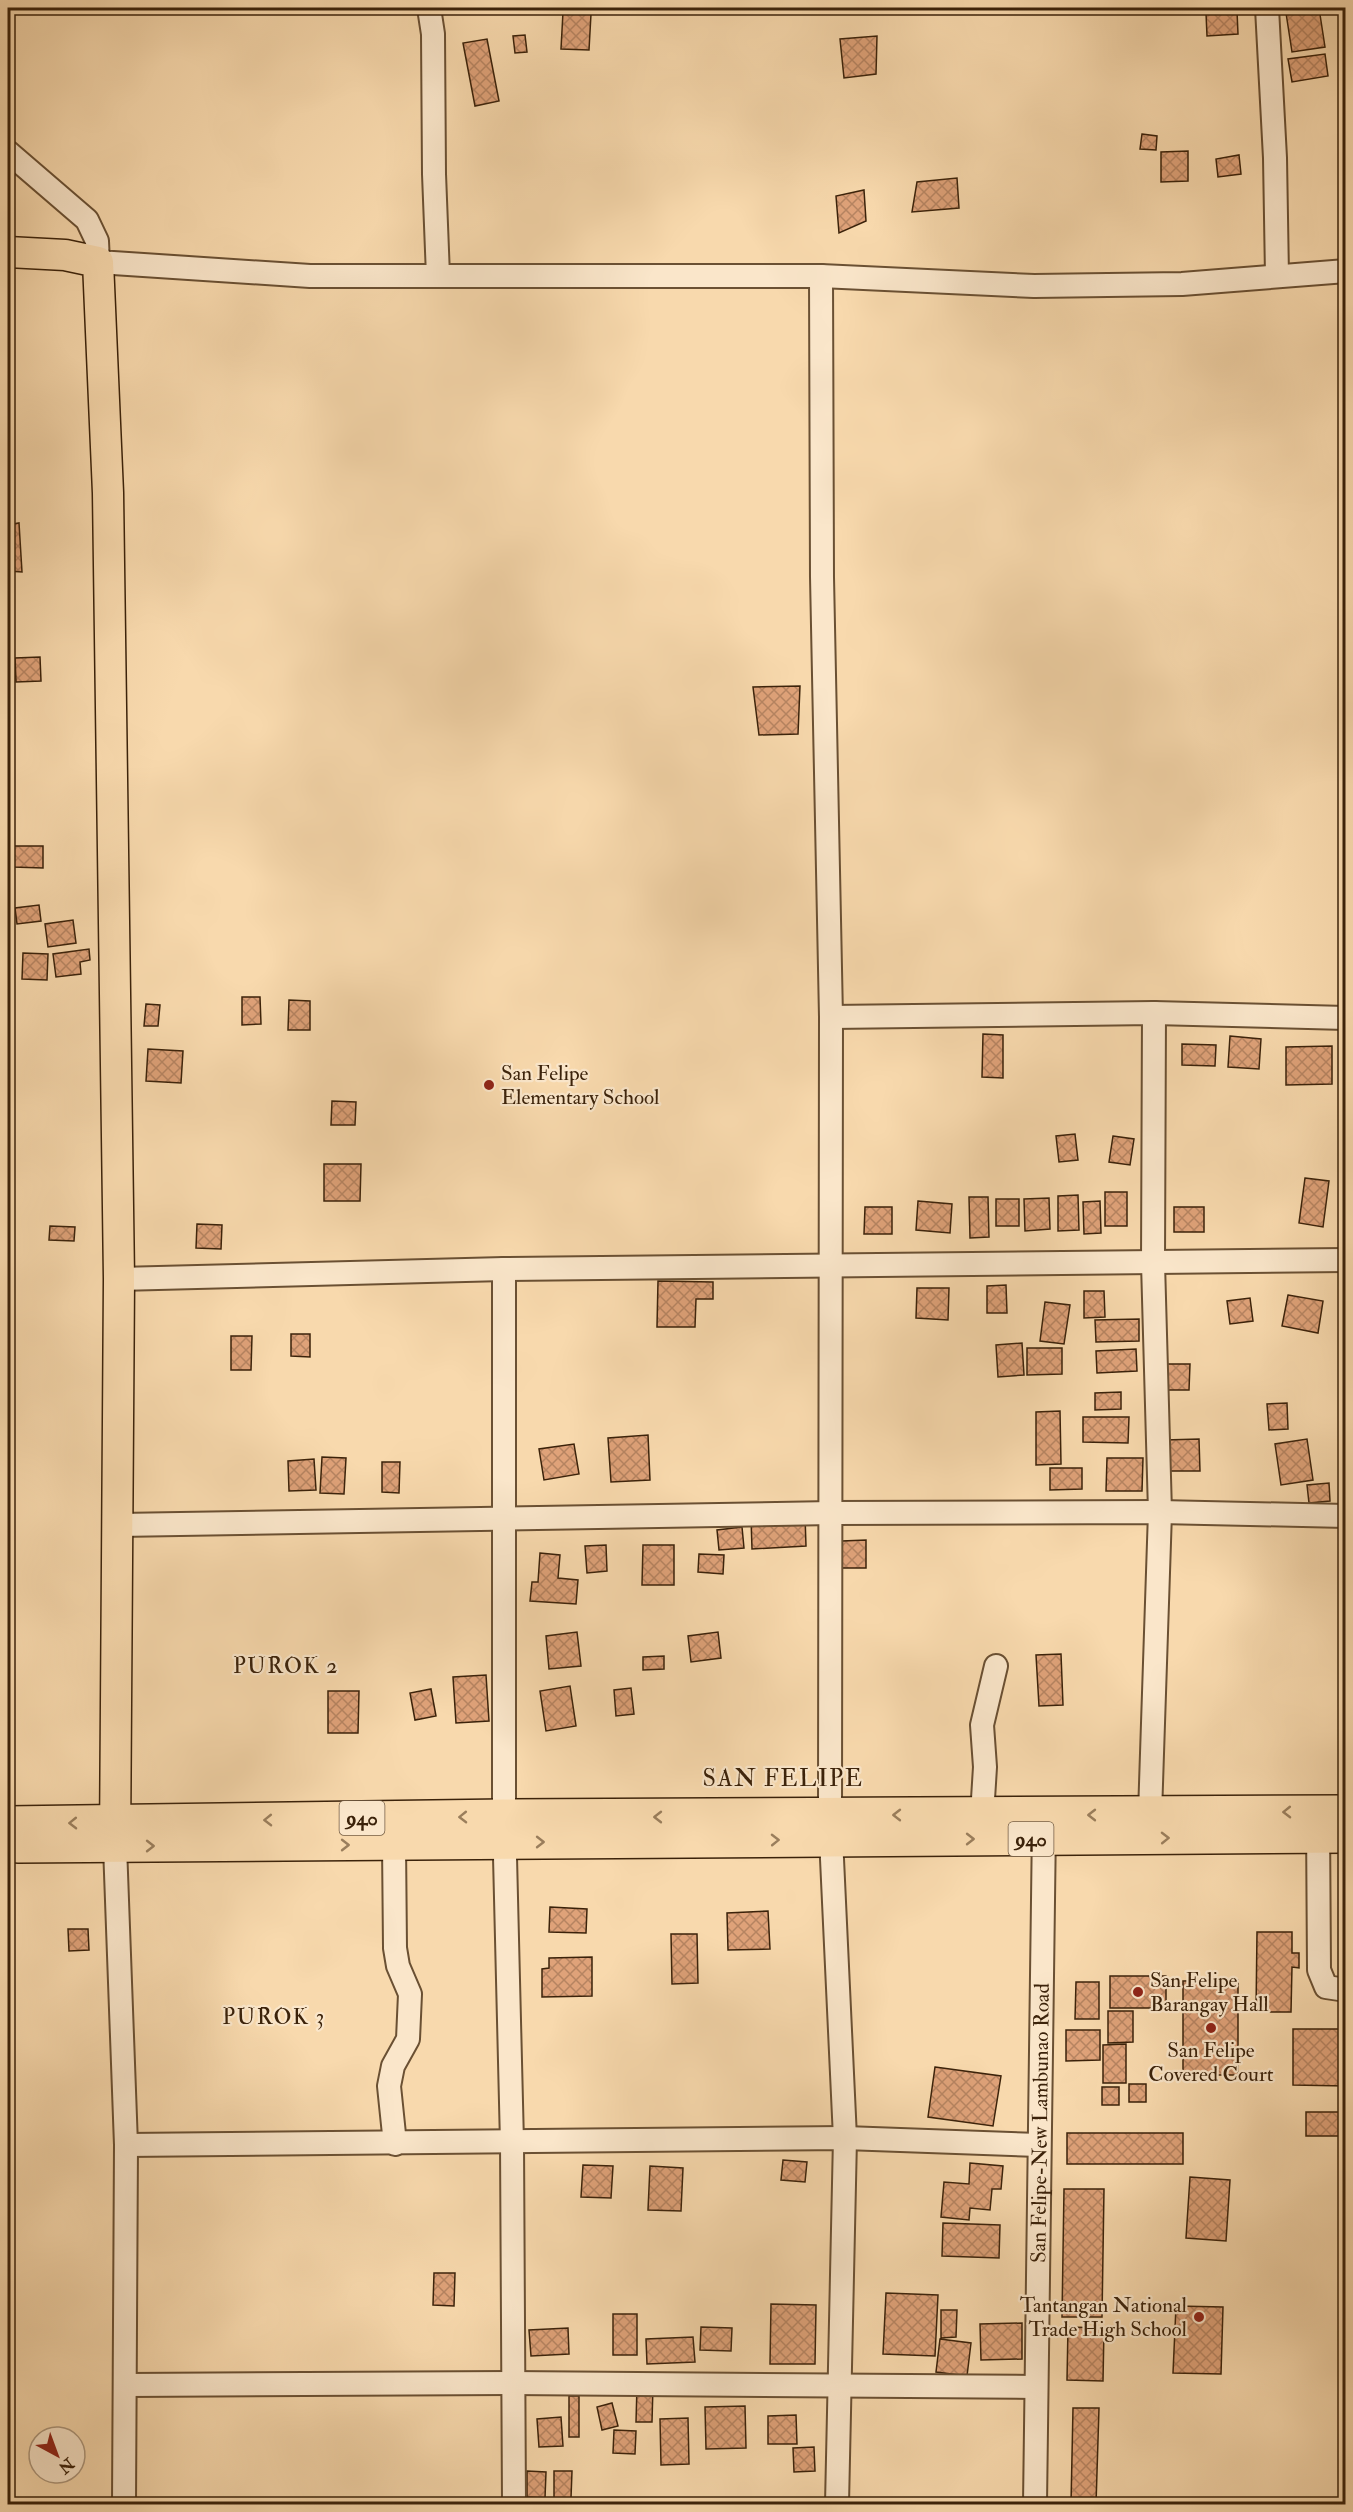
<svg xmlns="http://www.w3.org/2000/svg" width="1353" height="2512" font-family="'IM FELL Double Pica',serif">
  <defs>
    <pattern id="building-cross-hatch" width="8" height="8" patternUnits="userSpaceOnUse" patternTransform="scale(1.5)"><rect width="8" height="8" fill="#dfa279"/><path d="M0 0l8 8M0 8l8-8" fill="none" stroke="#b68461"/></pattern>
  </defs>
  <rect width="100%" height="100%" fill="#f8d9ad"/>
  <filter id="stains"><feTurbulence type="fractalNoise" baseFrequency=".00333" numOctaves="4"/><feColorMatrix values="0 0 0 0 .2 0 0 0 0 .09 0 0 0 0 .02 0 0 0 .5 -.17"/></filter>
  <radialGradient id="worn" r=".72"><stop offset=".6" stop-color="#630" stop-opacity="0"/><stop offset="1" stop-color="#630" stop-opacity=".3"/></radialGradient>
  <path fill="url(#building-cross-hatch)" stroke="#3b220a" stroke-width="1.5" d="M1319 8 1325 47 1292 52 1286 13Z
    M1237 11 1238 34 1207 36 1206 13Z
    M563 12 591 14 589 50 561 49Z
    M525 35 527 52 515 53 513 36Z
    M877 36 876 74 844 78 840 39Z
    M487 39 499 101 475 106 463 43Z
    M1325 54 1328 76 1292 82 1288 59Z
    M1142 134 1157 136 1156 150 1140 149Z
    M1188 151V181L1161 182V152Z
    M1239 155 1241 174 1218 177 1216 159Z
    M957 178 959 208 912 212 917 182Z
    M864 190 866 221 839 233 836 196Z
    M19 523 22 572 8 571V525Z
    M40 657 41 681 16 682 15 658Z
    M800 686 798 734 759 735 753 687Z
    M14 846H43V868L13 867Z
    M39 905 41 921 17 924 15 908Z
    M73 920 76 943 48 947 45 924Z
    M89 949 90 960 80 962 81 974 56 977 53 954Z
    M23 953 48 954 47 980 22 979Z
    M242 997H260L261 1024 242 1025Z
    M289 1000 310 1001V1030H288Z
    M146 1004 160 1005 158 1026H144Z
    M983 1034 1003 1035V1078L982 1077Z
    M1230 1036 1261 1039 1259 1069 1228 1067Z
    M1182 1044 1216 1045 1215 1066 1182 1065Z
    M1332 1046V1084L1286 1085V1047Z
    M148 1049 183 1051 181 1083 146 1081Z
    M332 1101 356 1102 355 1125H331Z
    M1075 1134 1078 1160 1059 1162 1056 1136Z
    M1113 1136 1134 1139 1130 1165 1109 1162Z
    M324 1164H361L360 1201H324Z
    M1305 1178 1329 1181 1323 1227 1299 1223Z
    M1105 1192H1127V1226H1105Z
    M1078 1195 1079 1230 1058 1231V1196Z
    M969 1197H988L989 1237 970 1238Z
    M1049 1198 1050 1229 1025 1231 1024 1199Z
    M996 1199H1019V1226H996Z
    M918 1201 952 1204 950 1233 916 1230Z
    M1100 1201 1101 1233 1084 1234 1083 1202Z
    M865 1207H892V1234H864Z
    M1174 1207H1204V1232H1174Z
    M197 1224 222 1225 221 1249 196 1248Z
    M50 1226 75 1227 74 1241 49 1240Z
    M658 1281 713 1282V1299H696L695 1327H657Z
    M1006 1285 1007 1313H987V1286Z
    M917 1288H949L948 1320 916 1318Z
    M1084 1291H1104L1105 1317 1084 1318Z
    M1288 1295 1323 1301 1318 1333 1282 1326Z
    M1250 1298 1253 1321 1230 1324 1227 1301Z
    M1045 1302 1070 1305 1064 1344 1040 1341Z
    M1139 1319V1341L1096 1342 1095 1320Z
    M291 1334H310V1357L291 1356Z
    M231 1336H252L251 1370H231Z
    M1022 1343 1024 1375 998 1377 996 1345Z
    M1027 1348H1062V1374L1027 1375Z
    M1136 1349 1137 1371 1097 1373 1096 1351Z
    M1161 1364H1190L1189 1390H1161Z
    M1121 1392V1409L1095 1410V1393Z
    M1287 1403 1288 1429 1269 1430 1267 1404Z
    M1060 1411 1061 1464 1036 1465V1412Z
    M1083 1417H1129L1128 1443 1083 1442Z
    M648 1435 650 1480 611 1482 608 1438Z
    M1199 1439 1200 1471H1165V1440Z
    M1307 1439 1313 1480 1281 1485 1275 1444Z
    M574 1444 579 1474 544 1480 539 1449Z
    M322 1457 346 1458 344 1494 320 1493Z
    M1107 1458H1143L1142 1491H1106Z
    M314 1459 316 1490 289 1491 288 1461Z
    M382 1462H400L399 1493 382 1492Z
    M1050 1468H1082V1489L1050 1490Z
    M1329 1483 1330 1501 1309 1503 1307 1485Z
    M805 1516 806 1546 752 1549 751 1518Z
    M742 1527 744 1548 719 1550 717 1530Z
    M866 1540V1568H842V1541Z
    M606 1545 607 1571 587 1573 585 1546Z
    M643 1545H674V1585H642Z
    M540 1553 560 1555 558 1578 578 1580 576 1604 530 1601 532 1582H538Z
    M699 1554 724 1555 723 1574 698 1572Z
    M577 1632 581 1666 549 1669 546 1636Z
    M718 1632 721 1658 691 1662 688 1636Z
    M1061 1654 1063 1705 1039 1706 1036 1655Z
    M664 1656V1669L643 1670V1657Z
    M486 1675 489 1721 456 1723 453 1677Z
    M570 1686 576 1726 546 1731 540 1691Z
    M631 1688 634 1714 616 1716 614 1690Z
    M431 1689 436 1716 415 1720 410 1693Z
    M328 1691H359L358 1733H328Z
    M550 1907 587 1909 586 1933 549 1932Z
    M768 1911 770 1949 728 1950 727 1913Z
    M68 1929H88L89 1950 69 1951Z
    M1257 1932H1292V1953H1299V1968L1292 1967 1291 2012H1256Z
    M671 1934H697L698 1983 672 1984Z
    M592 1957V1996L542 1997V1969L549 1968V1958Z
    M1110 1976H1166V2008H1110Z
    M1238 1980V2075H1183V1981Z
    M1076 1982H1099V2019H1075Z
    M1108 2011H1133V2042L1108 2043Z
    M1293 2029H1346V2086L1293 2085Z
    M1066 2030H1100V2060L1066 2061Z
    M1126 2044V2083H1103V2045Z
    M935 2067 1001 2076 993 2126 928 2117Z
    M1129 2084H1146V2102H1129Z
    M1102 2087H1119V2105H1102Z
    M1306 2112H1341V2136H1306Z
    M1067 2133H1183V2164H1067Z
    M783 2160 807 2162 805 2182 781 2180Z
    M970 2163 1003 2166 1001 2189H992L990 2210 970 2208 969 2220 941 2217 944 2182 969 2184Z
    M583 2165 613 2166 611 2198 581 2197Z
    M650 2166 683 2168 681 2211 648 2210Z
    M1190 2177 1230 2180 1226 2241 1186 2238Z
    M1064 2189H1104L1102 2317H1062Z
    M943 2223 1000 2225 999 2258 942 2256Z
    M434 2273H455L454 2306 433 2305Z
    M886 2293 938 2295 935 2356 883 2354Z
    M771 2304 816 2305 815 2364H770Z
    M1176 2306 1223 2307 1221 2374 1173 2373Z
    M941 2310H957L956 2337 941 2338Z
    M613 2314H637V2355H613Z
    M1022 2323V2359L981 2360 980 2324Z
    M701 2327 732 2328 731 2351 700 2350Z
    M1068 2327 1104 2328 1103 2381 1067 2380Z
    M568 2328 569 2354 531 2356 529 2330Z
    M693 2337 695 2362 647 2364 646 2339Z
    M940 2339 971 2343 967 2376 936 2372Z
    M637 2386H653L652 2422H636Z
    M569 2396H579V2437H569Z
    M612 2403 618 2426 602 2430 597 2407Z
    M745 2406 746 2448 706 2449 705 2407Z
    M1073 2408H1099L1096 2504H1071Z
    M796 2415 797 2444H768V2416Z
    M561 2417 563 2446 539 2447 537 2419Z
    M688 2418 689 2464 661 2465 660 2419Z
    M614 2430 636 2431 635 2454 613 2453Z
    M814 2447 815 2471 794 2472 793 2448Z
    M527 2471 546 2472 545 2498 527 2497Z
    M554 2471H572L571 2498H554Z
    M736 2499H755V2504H736Z
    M803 2499V2504H761V2500Z
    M730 2500V2504H695L694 2501Z
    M671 2502V2504H639V2503Z"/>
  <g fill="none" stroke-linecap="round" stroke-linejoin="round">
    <defs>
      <g id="minor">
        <path d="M429 8 433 34 434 174 438 276"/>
        <path d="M1267 8 1275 158 1277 276"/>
        <path d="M8 152 87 220 97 241 98 262 310 276H821L1034 286 1182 284 1346 271"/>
        <path d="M821 276 822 577 831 1017 830 1816 845 2138 837 2504"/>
        <path d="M831 1017 1154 1013 1346 1018"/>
        <path d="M504 1269V1816L512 2143 514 2504"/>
        <path d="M119 1279 504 1269 1346 1260"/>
        <path d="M119 1525 832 1513 1160 1512 1346 1516"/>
        <path d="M1150 1814 1160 1512 1153 1263 1154 1013"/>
        <path d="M982 1815 985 1767 982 1725 996 1666"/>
        <path d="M1318 1821 1319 1970 1326 1987 1346 1990"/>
        <path d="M394 1844 395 1948 398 1966 410 1994 408 2039 393 2066 389 2086 395 2144"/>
        <path d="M115 1846 126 2145 124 2504"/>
        <path d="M126 2145 845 2138 1039 2145"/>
        <path d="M127 2385 511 2383 1036 2387"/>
        <path id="s1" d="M1035 2504 1044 1825"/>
      </g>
      <path id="major" d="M8 252 65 255 98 262 108 493 119 1279 115 1846"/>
      <path id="highway" d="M8 1823 504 1816 1346 1812
        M18 1846 1346 1836"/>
    </defs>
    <use href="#minor" stroke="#6a5033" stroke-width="26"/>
    <use href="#major" stroke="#3b220a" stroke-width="33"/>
    <use href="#highway" stroke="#3b220a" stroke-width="36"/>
    <use href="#minor" stroke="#fae6ca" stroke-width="22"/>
    <use href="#major" stroke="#f8d9ad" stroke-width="30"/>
    <use href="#highway" stroke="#f8d9ad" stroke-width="33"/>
  </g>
  <defs><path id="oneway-chevron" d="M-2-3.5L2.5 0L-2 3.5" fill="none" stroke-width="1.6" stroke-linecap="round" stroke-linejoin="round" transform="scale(1.5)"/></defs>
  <g stroke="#9a7e5c">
    <use href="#oneway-chevron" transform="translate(1287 1812) rotate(179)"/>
    <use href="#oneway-chevron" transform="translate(897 1815) rotate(180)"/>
    <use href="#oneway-chevron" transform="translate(1092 1815) rotate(180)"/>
    <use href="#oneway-chevron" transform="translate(463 1817) rotate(179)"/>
    <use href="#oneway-chevron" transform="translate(658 1817) rotate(-180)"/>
    <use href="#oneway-chevron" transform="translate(268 1820) rotate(179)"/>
    <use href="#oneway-chevron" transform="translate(73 1823) rotate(179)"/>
    <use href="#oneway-chevron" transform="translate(1165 1838) rotate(-1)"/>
    <use href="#oneway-chevron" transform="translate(970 1839)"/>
    <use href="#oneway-chevron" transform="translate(775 1840) rotate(-1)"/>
    <use href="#oneway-chevron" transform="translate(540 1842)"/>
    <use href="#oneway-chevron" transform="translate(345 1845)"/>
    <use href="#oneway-chevron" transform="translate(150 1846)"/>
  </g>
  <g fill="#8f2418" stroke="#fae6ca" stroke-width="2">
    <circle cx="489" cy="1085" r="6"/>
    <circle cx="1138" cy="1992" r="6"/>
    <circle cx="1211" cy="2028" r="6"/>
    <circle cx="1199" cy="2317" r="6"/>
  </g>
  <g text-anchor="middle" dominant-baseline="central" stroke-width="4.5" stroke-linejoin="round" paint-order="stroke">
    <g fill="#fae6ca" stroke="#745d44" stroke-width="1.5">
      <rect x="339.5" y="1801" width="45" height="34" rx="4.5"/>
      <rect x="1008.5" y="1822" width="45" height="34" rx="4.5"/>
    </g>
    <g font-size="20" font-weight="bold" fill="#3b220a">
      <text x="362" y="1818">940</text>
      <text x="1031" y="1839">940</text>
    </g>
    <g font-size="21" fill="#3b220a" stroke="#fae6ca" text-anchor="start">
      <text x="501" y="1073">San Felipe<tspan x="501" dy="24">Elementary School</tspan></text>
      <text x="1150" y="1980">San Felipe<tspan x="1150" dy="24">Barangay Hall</tspan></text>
      <text x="1211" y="2050" text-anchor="middle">San Felipe<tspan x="1211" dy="24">Covered Court</tspan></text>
      <text x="1187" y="2305" text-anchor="end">Tantangan National<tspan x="1187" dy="24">Trade High School</tspan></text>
    </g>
    <g font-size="21" fill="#3b220a" stroke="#fae6ca">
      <text stroke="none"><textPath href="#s1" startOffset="381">San Felipe-New Lambunao Road</textPath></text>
    </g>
    <g font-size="22" letter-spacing="1.5" fill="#3b220a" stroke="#fae6ca">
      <text x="286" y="1666">PUROK 2</text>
      <text x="274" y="2017">PUROK 3</text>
    </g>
    <g font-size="24" letter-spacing="1.5" fill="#3b220a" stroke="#fae6ca">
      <text x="783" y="1778">SAN FELIPE</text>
    </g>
  </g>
  <rect width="1353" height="2512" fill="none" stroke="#f8d9ad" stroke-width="30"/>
  <rect x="9" y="9" width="1335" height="2494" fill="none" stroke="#3b220a" stroke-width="3"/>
  <rect x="15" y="15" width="1323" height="2482" fill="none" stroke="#3b220a" stroke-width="1.5"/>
  <g transform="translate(57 2455) rotate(139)"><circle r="28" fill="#fae6ca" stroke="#ae987d" stroke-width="1.5"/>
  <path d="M0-4.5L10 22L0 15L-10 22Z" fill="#8f2418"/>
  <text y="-9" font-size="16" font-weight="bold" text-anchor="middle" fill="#3b220a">N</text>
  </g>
  <rect width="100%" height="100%" filter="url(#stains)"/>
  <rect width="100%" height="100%" fill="url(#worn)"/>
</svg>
